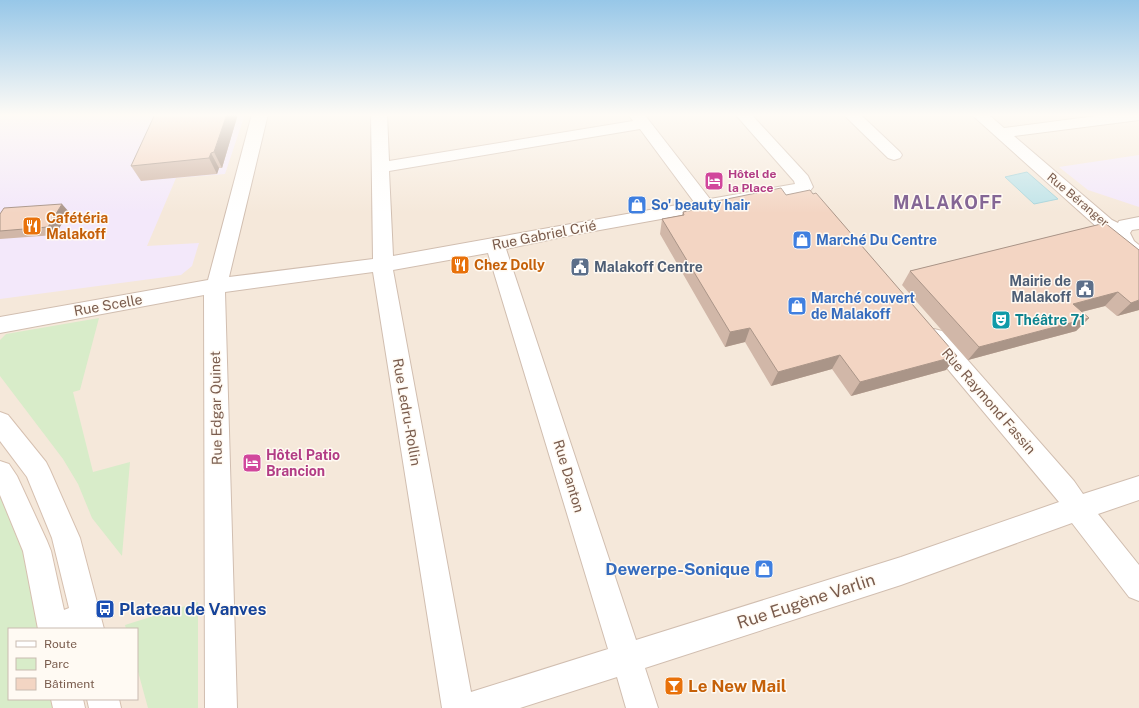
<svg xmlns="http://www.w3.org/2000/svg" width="1139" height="708" font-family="'Public Sans',sans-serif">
  <rect width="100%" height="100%" fill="#fdf6ec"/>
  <path fill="#f5e8da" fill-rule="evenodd" d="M0 114H1139V708H0ZM9 629H137V699H9Z"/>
  <path fill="#f3e8fa" d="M0 114H245L225 174 176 178 147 246 199 243 192 266 181 275 0 299Z
    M1139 155V207L1088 190 1059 167Z"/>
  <path fill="#d8ecc9" d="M99 318 80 390 73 392 93 472 130 462 122 556 92 518 78 484 63 459 0 376V340L6 334Z
    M0 490 16 522 45 629H9V699H59L60 708H0Z
    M198 602V708H148L137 668V629H126L125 625Z"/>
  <path fill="#bfe3e8" stroke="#a5d3da" d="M1027 172 1058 199 1034 204 1005 177Z"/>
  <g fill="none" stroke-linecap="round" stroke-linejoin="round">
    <defs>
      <path id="street" d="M252 114H268L229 277 373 259 371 114H387L389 161 633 121 628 114H644L710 199 795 184 794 181 735 114H751L808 176 813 187 810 191 795 195 572 235 506 249 636 640 901 557 1059 502 926 343 923 337 926 331 934 329 942 331 1074 481 1083 494 1139 476V500L1098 514 1139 565V601L1129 597 1072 523 901 585 645 668 658 708H626L617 677 520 708H442L373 272 225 292 237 708H205L204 295 0 333V317L208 280ZM640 129 694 202 393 256 389 171ZM488 253 608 649 471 692 393 270Z
        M843 114H860L900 152 902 155 900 158 894 160 888 158Z
        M971 114H988L1004 128 1111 114H1139V120L1014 136 1112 220 1118 223 1119 221 1139 217V229L1132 230 1130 233 1134 241 1139 245V262L1132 260 1120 250 1113 237 1098 228Z"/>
      <path id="secondary" d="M0 412 8 415 46 462 50 470 80 538 104 629H38L23 551 0 495V461L9 464 17 476 47 541 51 551 64 610 69 608 52 538 27 477 0 441Z
        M51 699H83L85 708H53Z
        M87 699H119L121 708H89Z"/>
    </defs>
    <use href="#street" stroke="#d1beb0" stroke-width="2"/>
    <use href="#secondary" stroke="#d6c0b0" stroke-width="2"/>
    <use href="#street" fill="#fff" fill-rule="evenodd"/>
    <use href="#secondary" fill="#fff" fill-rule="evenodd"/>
  </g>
  <path fill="#d1b7a8" d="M238 114 222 168H219L217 174 141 181 131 166Z
    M786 195 957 356 946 370 851 396 832 369 771 386 745 342 725 347 660 234 662 219 682 215 683 212 716 205 717 201Z
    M69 212 55 235 0 239V214Z
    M1105 223 1139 310 1117 316 1105 306 1082 312 1089 318 1076 331 968 360 902 285 910 271Z"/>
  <path fill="#aa9588" d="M227 114H238L222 168 214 152Z
    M211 153 219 168 217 174 209 158Z
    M62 204 69 212 55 235 48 227Z
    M1118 292 1105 306 1061 317 1073 304Z
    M1139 300V310L1117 316 1131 303Z
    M1089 318 1076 331 968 360 979 347Z
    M750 328 745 342 725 347 730 332Z
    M840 355 832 369 771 386 778 372Z
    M957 356 946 370 851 396 860 382Z"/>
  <path fill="#f3d5c3" stroke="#aa9588" d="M155 114H227L214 152 211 153 209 158 131 166Z
    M781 188 786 195 810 190 813 194 816 193 957 356 860 382 840 355 778 372 750 328 730 332 662 219 684 215 683 212 719 205 717 201Z
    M62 204 48 227 0 231V214L4 208Z
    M1105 223 1139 250V300L1131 303 1118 292 1073 304 1089 318 979 347 910 271Z"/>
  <linearGradient id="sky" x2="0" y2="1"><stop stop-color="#97c7e8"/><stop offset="0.54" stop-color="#fefbf6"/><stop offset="1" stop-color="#fefbf6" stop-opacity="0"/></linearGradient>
  <rect width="1139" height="213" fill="url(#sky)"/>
  <defs>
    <symbol id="hotel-square" viewBox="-11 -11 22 22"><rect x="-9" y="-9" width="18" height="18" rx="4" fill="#d1479c" stroke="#fffaf3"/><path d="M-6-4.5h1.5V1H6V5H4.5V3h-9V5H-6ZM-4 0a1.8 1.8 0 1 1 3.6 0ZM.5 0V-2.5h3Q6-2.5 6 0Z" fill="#fff"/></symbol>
    <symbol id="shop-square" viewBox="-11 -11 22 22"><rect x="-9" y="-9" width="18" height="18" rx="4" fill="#3f7fe0" stroke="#fffaf3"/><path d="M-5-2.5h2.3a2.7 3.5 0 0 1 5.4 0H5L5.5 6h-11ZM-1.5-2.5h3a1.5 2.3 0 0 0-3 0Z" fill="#fff"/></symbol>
    <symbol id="restaurant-square" viewBox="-11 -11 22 22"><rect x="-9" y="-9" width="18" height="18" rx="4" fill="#e8710a" stroke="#fffaf3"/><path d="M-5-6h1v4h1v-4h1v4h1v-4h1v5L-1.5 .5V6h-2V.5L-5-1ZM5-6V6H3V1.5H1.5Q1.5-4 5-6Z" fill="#fff"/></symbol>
    <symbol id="civic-square" viewBox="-11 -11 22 22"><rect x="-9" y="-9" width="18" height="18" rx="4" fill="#5c6f8a" stroke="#fffaf3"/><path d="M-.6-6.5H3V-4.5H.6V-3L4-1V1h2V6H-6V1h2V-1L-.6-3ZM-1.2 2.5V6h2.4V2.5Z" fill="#fff"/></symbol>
    <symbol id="theatre-square" viewBox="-11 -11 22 22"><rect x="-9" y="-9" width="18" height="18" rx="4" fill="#0f9aa8" stroke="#fffaf3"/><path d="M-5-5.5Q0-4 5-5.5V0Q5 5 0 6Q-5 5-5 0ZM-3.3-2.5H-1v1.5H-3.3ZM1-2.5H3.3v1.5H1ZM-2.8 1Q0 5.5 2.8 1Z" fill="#fff"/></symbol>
    <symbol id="bus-square" viewBox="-11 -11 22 22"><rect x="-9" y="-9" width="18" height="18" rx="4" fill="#1a4fb4" stroke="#fffaf3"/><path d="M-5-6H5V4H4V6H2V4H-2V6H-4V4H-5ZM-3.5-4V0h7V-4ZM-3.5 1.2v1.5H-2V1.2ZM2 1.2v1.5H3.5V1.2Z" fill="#fff"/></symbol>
    <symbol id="bar-square" viewBox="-11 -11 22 22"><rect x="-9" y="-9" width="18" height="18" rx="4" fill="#e8710a" stroke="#fffaf3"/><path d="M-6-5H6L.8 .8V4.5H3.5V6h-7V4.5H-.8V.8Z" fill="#fff"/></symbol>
  </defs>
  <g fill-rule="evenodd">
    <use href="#hotel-square" x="703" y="170" width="22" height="22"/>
    <use href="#shop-square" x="626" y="194" width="22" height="22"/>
    <use href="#restaurant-square" x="21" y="215" width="22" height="22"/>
    <use href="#shop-square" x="791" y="229" width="22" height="22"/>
    <use href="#restaurant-square" x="449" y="254" width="22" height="22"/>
    <use href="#civic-square" x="569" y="256" width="22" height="22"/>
    <use href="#civic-square" x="1074" y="278" width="22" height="22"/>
    <use href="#shop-square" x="786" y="295" width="22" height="22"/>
    <use href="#theatre-square" x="990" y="309" width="22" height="22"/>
    <use href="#hotel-square" x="241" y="452" width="22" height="22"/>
    <use href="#shop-square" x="753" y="558" width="22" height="22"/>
    <use href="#bus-square" x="94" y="598" width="22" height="22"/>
    <use href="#bar-square" x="663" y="675" width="22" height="22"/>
  </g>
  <g text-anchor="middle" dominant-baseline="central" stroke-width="3" stroke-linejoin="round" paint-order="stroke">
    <g font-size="12" font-weight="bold" fill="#b23c85" stroke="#fffaf3" text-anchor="start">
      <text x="728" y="174">Hôtel de<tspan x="728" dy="14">la Place</tspan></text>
    </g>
    <g font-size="12" fill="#7a5c4d" stroke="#fffaf3">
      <text transform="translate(1078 200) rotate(40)">Rue Béranger</text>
    </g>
    <g font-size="14" font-weight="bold" fill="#366cbe" stroke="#fffaf3" text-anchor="start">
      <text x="651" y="205">So' beauty hair</text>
      <text x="816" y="240">Marché Du Centre</text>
      <text x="811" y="298">Marché couvert<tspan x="811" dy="16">de Malakoff</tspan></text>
    </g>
    <g font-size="14" font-weight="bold" fill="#c56008" stroke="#fffaf3" text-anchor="start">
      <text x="46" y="218">Cafétéria<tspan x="46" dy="16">Malakoff</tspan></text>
      <text x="474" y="265">Chez Dolly</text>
    </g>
    <g font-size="14" fill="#7a5c4d" stroke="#fffaf3">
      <text transform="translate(544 235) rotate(-11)">Rue Gabriel Crié</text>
      <text transform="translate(108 305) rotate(-10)">Rue Scelle</text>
      <text transform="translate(989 401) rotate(49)">Rue Raymond Fassin</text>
      <text transform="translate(216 408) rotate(-91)">Rue Edgar Quinet</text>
      <text transform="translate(407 412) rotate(80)">Rue Ledru-Rollin</text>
      <text transform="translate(569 476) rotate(73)">Rue Danton</text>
    </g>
    <g font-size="14" font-weight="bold" fill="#4e5e75" stroke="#fffaf3" text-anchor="start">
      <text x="594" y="267">Malakoff Centre</text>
      <text x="1071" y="281" text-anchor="end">Mairie de<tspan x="1071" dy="16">Malakoff</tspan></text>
    </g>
    <g font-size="14" font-weight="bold" fill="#0d838f" stroke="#fffaf3" text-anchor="start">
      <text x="1015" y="320">Théâtre 71</text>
    </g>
    <g font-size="14" font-weight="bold" fill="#b23c85" stroke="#fffaf3" text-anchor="start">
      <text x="266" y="455">Hôtel Patio<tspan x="266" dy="16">Brancion</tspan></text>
    </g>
    <g font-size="17" font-weight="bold" fill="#366cbe" stroke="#fffaf3" text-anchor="end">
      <text x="750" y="569">Dewerpe-Sonique</text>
    </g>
    <g font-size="17" fill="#7a5c4d" stroke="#fffaf3">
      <text transform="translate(806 601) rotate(-18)">Rue Eugène Varlin</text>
    </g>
    <g font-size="17" font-weight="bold" fill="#164399" stroke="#fffaf3" text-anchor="start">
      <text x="119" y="609">Plateau de Vanves</text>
    </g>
    <g font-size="17" font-weight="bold" fill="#c56008" stroke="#fffaf3" text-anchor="start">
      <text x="688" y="686">Le New Mail</text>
    </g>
    <g font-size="18" font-weight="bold" letter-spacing="1" fill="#846695" stroke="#fffaf3">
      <text x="948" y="202">MALAKOFF</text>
    </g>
  </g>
  <rect x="8" y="628" width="130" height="72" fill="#fffaf3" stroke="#cabbb1"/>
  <rect x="16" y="641" width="20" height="6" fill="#ffffff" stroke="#cabbb1"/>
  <text x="44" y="648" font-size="12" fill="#7a5c4d">Route</text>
  <rect x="16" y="658" width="20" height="12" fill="#d8ecc9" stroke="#cabbb1"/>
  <text x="44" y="668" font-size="12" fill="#7a5c4d">Parc</text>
  <rect x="16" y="678" width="20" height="12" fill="#f3d5c3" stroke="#cabbb1"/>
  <text x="44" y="688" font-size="12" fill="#7a5c4d">Bâtiment</text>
</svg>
